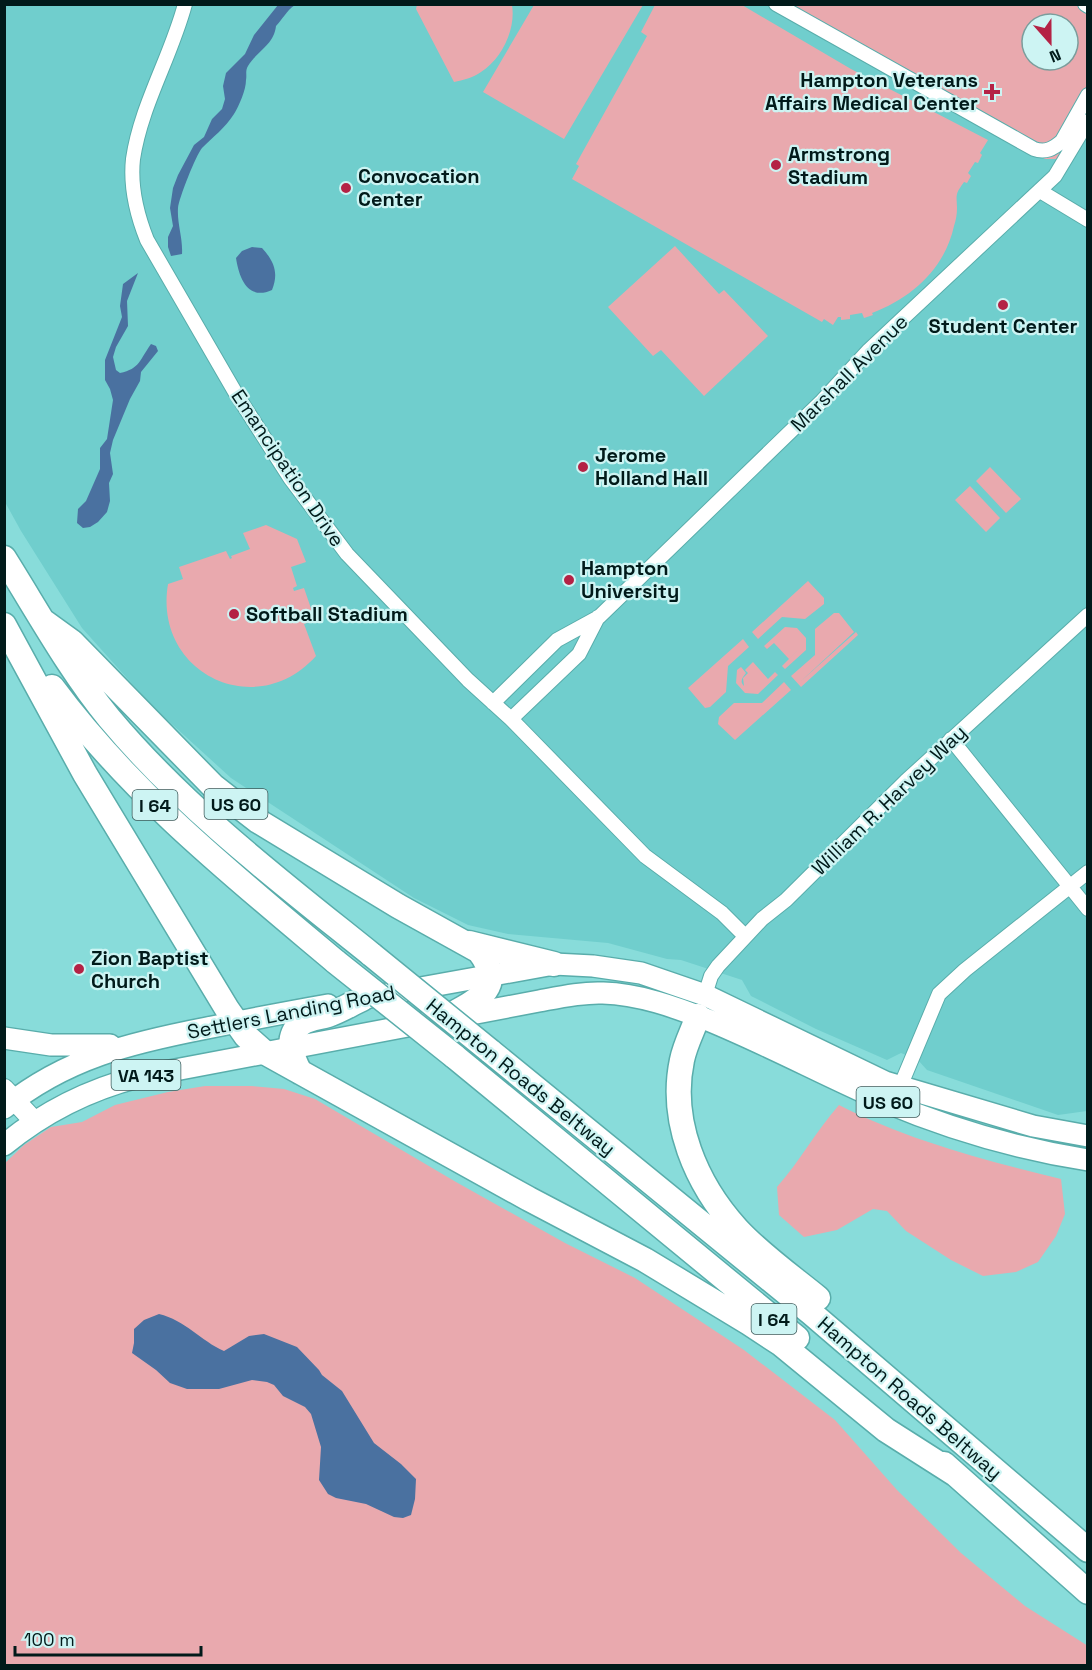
<svg xmlns="http://www.w3.org/2000/svg" width="1092" height="1670" font-family="'Space Grotesk',sans-serif">
  <rect width="100%" height="100%" fill="#88dcda"/>
  <path fill="#70cecd" fill-rule="evenodd" d="M4 5H1087V1111L1058 1115 927 1070 918 1060 901 1053 887 1060 816 1029 751 996 742 980 681 960 667 959 608 943 508 934 468 925 414 898 231 778 152 706 82 628 21 531 5 502ZM1032 24H1068V60H1032Z"/>
  <path fill="#e9a9ae" fill-rule="evenodd" d="M417 5H512C516 29 502 59 481 72 473 78 463 80 454 82L416 9Z
    M534 5H643L564 139 483 92Z
    M655 5H742L851 69 988 140 980 153 982 155 978 163 975 162 968 173 971 176 967 183 964 182C962 185 958 190 957 194 956 198 957 203 957 208 957 214 956 220 954 226 945 268 912 298 872 313L873 315 864 318 862 313 850 315V319L841 320V317H838L833 325 824 319 822 322 572 179 579 166 576 164 647 36 641 32Z
    M768 5H1087V114L1062 159H1045ZM1032 24H1068V60H1032Z
    M675 246 719 294 724 290 768 336 704 396 661 350 653 356 608 307Z
    M990 467 1021 499 1006 513 976 481Z
    M970 486 1000 518 986 532 955 500Z
    M266 525 297 539 306 562 291 567 297 586 293 588 294 591 304 588 315 620 304 624 316 656C256 723 153 673 168 584L183 579 179 567 226 551 230 559 232 558 231 556 250 549 243 533Z
    M808 581 824 598V604L805 619 782 617 758 639 752 632Z
    M834 613H839L854 632 800 682 856 632 858 635 801 687 791 676 815 655V629Z
    M785 627 797 628 806 638V650L785 669 782 666 798 650 789 659 774 643 767 649 764 646Z
    M743 639 749 647 728 666 726 692 710 707 705 708 688 688Z
    M753 662 768 679 775 672 778 675 758 694 745 693 736 683 737 670 741 667 746 673C743 677 739 681 744 686L743 678 748 673 745 670Z
    M784 682 791 690 735 740 718 724 719 717 734 703H762Z
    M205 1086H252L284 1089 315 1099 456 1182 565 1243 635 1278 744 1350 835 1420 897 1490 961 1553 1025 1606 1088 1646 1087 1666 5 1665V1163L24 1145 51 1127 82 1122 115 1105 168 1092Z
    M839 1105C907 1140 987 1161 1061 1179L1065 1214 1056 1236 1038 1262 1016 1272 983 1276 951 1260 906 1231 887 1211 873 1209 837 1230 804 1237 779 1215 777 1187C800 1161 816 1131 839 1105Z"/>
  <path fill="#4a71a0" d="M278 5H295C286 11 283 19 276 26 274 45 257 51 248 66 245 71 247 74 246 80 246 90 239 106 234 114 225 128 213 137 202 148 196 155 179 198 178 208 177 224 183 238 182 254L171 256 168 247V237L173 226 170 208 173 188 178 175 194 145 204 137 212 119 222 109 225 99 223 86 226 73 245 54 254 35Z
    M252 247 262 248C274 261 279 273 272 290 248 301 239 278 236 258L242 251Z
    M138 273 127 301 128 326 116 347 113 357 116 370 120 373C140 369 140 359 151 344L156 346 158 351 141 372 140 381 130 399 113 440 110 453 113 474 109 483 110 501 107 512 98 522 90 527 83 528 77 523 78 509 86 501 100 469V448L107 439 113 400 110 389 105 380V360L122 317 120 306 123 284Z
    M159 1314C185 1320 201 1341 224 1351L249 1336 264 1334 297 1347 319 1370 322 1375 342 1391 374 1443 401 1464 416 1479 415 1499 411 1515 403 1518 394 1517 366 1504 336 1498 328 1494 319 1480 321 1447 311 1414 305 1407 283 1396 274 1385 267 1382 252 1380 219 1389H187L170 1383 156 1370 132 1353 134 1343V1329L144 1320Z"/>
  <g fill="none" stroke-linecap="round" stroke-linejoin="round">
    <defs>
      <path id="minor" d="M185 4C171 57 141 105 133 159 130 187 137 215 147 240L235 392 290 478 347 554 468 680 511 719 645 856 722 913 745 936
        M776 4 1034 149C1045 153 1053 149 1062 141L1088 95
        M1085 4 1088 6
        M1040 191 1088 220
        M493 703 557 640 599 617 822 401 869 350 1055 176 1088 121
        M511 719 579 654 598 617
        M951 739 1088 909
        M705 995 711 976 718 966 762 919 786 900 906 781 1088 615
        M900 1087 939 994 965 970 1088 872"/>
      <path id="secondary" d="M4 1089 35 1122"/>
      <path id="primary" d="M365 998 554 964 593 966 641 973 705 995 885 1082 1033 1126 1088 1136
        M4 1038 51 1045H110
        M4 1108C66 1058 130 1043 207 1028 247 1020 288 1012 328 1005
        M4 1145C44 1112 88 1090 138 1077L539 1001C560 997 582 992 603 993 639 994 675 1007 708 1020 769 1045 826 1076 886 1102 950 1129 1019 1149 1088 1160"/>
      <path id="motorway" d="M4 558C38 612 69 669 109 718 185 809 280 881 372 955
        M43 621 72 642 213 786 258 821 398 906 479 951C508 989 474 1002 445 1018
        M4 625 85 774 227 1009 246 1036 264 1052 529 1199 645 1260 749 1323 781 1344 886 1430 955 1474
        M52 687C131 794 235 877 336 962
        M469 943 554 964
        M698 1016C693 1030 685 1045 682 1060 669 1121 696 1184 737 1229 760 1254 791 1276 818 1298
        M490 1051 810 1312 1088 1550
        M454 1056 797 1338
        M300 1072C292 1058 285 1036 301 1024 309 1018 319 1018 328 1015 340 1011 351 1004 362 999
        M944 1464 1088 1592"/>
    </defs>
    <use href="#minor" stroke="#59adab" stroke-width="16"/>
    <use href="#secondary" stroke="#59adab" stroke-width="22"/>
    <use href="#primary" stroke="#59adab" stroke-width="24"/>
    <use href="#motorway" stroke="#59adab" stroke-width="27"/>
    <use href="#minor" stroke="#fff" stroke-width="14"/>
    <use href="#secondary" stroke="#fff" stroke-width="20"/>
    <use href="#primary" stroke="#fff" stroke-width="21"/>
    <use href="#motorway" stroke="#fff" stroke-width="24"/>
    <defs>
      <path id="motorway-bridge" d="M372 955 490 1051
        M336 962 454 1056"/>
    </defs>
    <use href="#motorway-bridge" stroke="#59adab" stroke-width="27" stroke-linecap="butt"/>
    <use href="#motorway-bridge" stroke="#fff" stroke-width="24"/>
  </g>
  <g fill="#b42245" stroke="#cdf4f3" stroke-width="2">
    <path d="M989 83h6v6h6v6h-6v6h-6v-6h-6v-6h6z"/>
    <circle cx="776" cy="165" r="6"/>
    <circle cx="346" cy="188" r="6"/>
    <circle cx="1003" cy="305" r="6"/>
    <circle cx="583" cy="467" r="6"/>
    <circle cx="569" cy="580" r="6"/>
    <circle cx="234" cy="614" r="6"/>
    <circle cx="79" cy="969" r="6"/>
  </g>
  <g text-anchor="middle" dominant-baseline="central" stroke-width="4.5" stroke-linejoin="round" paint-order="stroke">
    <g fill="#cdf4f3" stroke="#3e5b5b" stroke-width="1.5">
      <rect x="204.5" y="789" width="63" height="30" rx="4.5"/>
      <rect x="132.5" y="790" width="45" height="30" rx="4.5"/>
      <rect x="111.5" y="1060" width="69" height="30" rx="4.5"/>
      <rect x="856.5" y="1087" width="63" height="30" rx="4.5"/>
      <rect x="751.5" y="1304" width="45" height="30" rx="4.5"/>
    </g>
    <g font-size="18" font-weight="bold" fill="#011a1a">
      <text x="236" y="804">US 60</text>
      <text x="155" y="805">I 64</text>
      <text x="146" y="1075">VA 143</text>
      <text x="888" y="1102">US 60</text>
      <text x="774" y="1319">I 64</text>
    </g>
    <g font-size="20" font-weight="bold" fill="#011a1a" stroke="#cdf4f3" text-anchor="start">
      <text x="978" y="80" text-anchor="end">Hampton Veterans<tspan x="978" dy="23">Affairs Medical Center</tspan></text>
      <text x="788" y="154">Armstrong<tspan x="788" dy="23">Stadium</tspan></text>
      <text x="358" y="176">Convocation<tspan x="358" dy="23">Center</tspan></text>
      <text x="1003" y="326" text-anchor="middle">Student Center</text>
      <text x="595" y="455">Jerome<tspan x="595" dy="23">Holland Hall</tspan></text>
      <text x="581" y="568">Hampton<tspan x="581" dy="23">University</tspan></text>
      <text x="246" y="614">Softball Stadium</text>
      <text x="91" y="958">Zion Baptist<tspan x="91" dy="23">Church</tspan></text>
    </g>
    <g font-size="20" fill="#011a1a" stroke="#cdf4f3">
      <text transform="translate(849 373) rotate(-45)">Marshall Avenue</text>
      <text transform="translate(288 468) rotate(56)">Emancipation Drive</text>
      <text transform="translate(889 800) rotate(-44)">William R. Harvey Way</text>
      <text transform="translate(291 1012) rotate(-11)">Settlers Landing Road</text>
      <text transform="translate(521 1077) rotate(39)">Hampton Roads Beltway</text>
      <text transform="translate(910 1398) rotate(41)">Hampton Roads Beltway</text>
    </g>
  </g>
  <rect width="1092" height="1670" fill="none" stroke="#011a1a" stroke-width="12"/>
  <g transform="translate(1050 42) rotate(159)"><circle r="28" fill="#cdf4f3" stroke="#7b9d9c" stroke-width="1.5"/>
  <path d="M0-4.5L10 22L0 15L-10 22Z" fill="#b42245"/>
  <text y="-9" font-size="16" font-weight="bold" text-anchor="middle" fill="#011a1a">N</text>
  </g>
  <path d="M15 1646v9h186v-9" fill="none" stroke="#011a1a" stroke-width="3"/>
  <text x="24" y="1646" font-size="18" fill="#011a1a" stroke="#cdf4f3" stroke-width="4.5" paint-order="stroke">100 m</text>
</svg>
